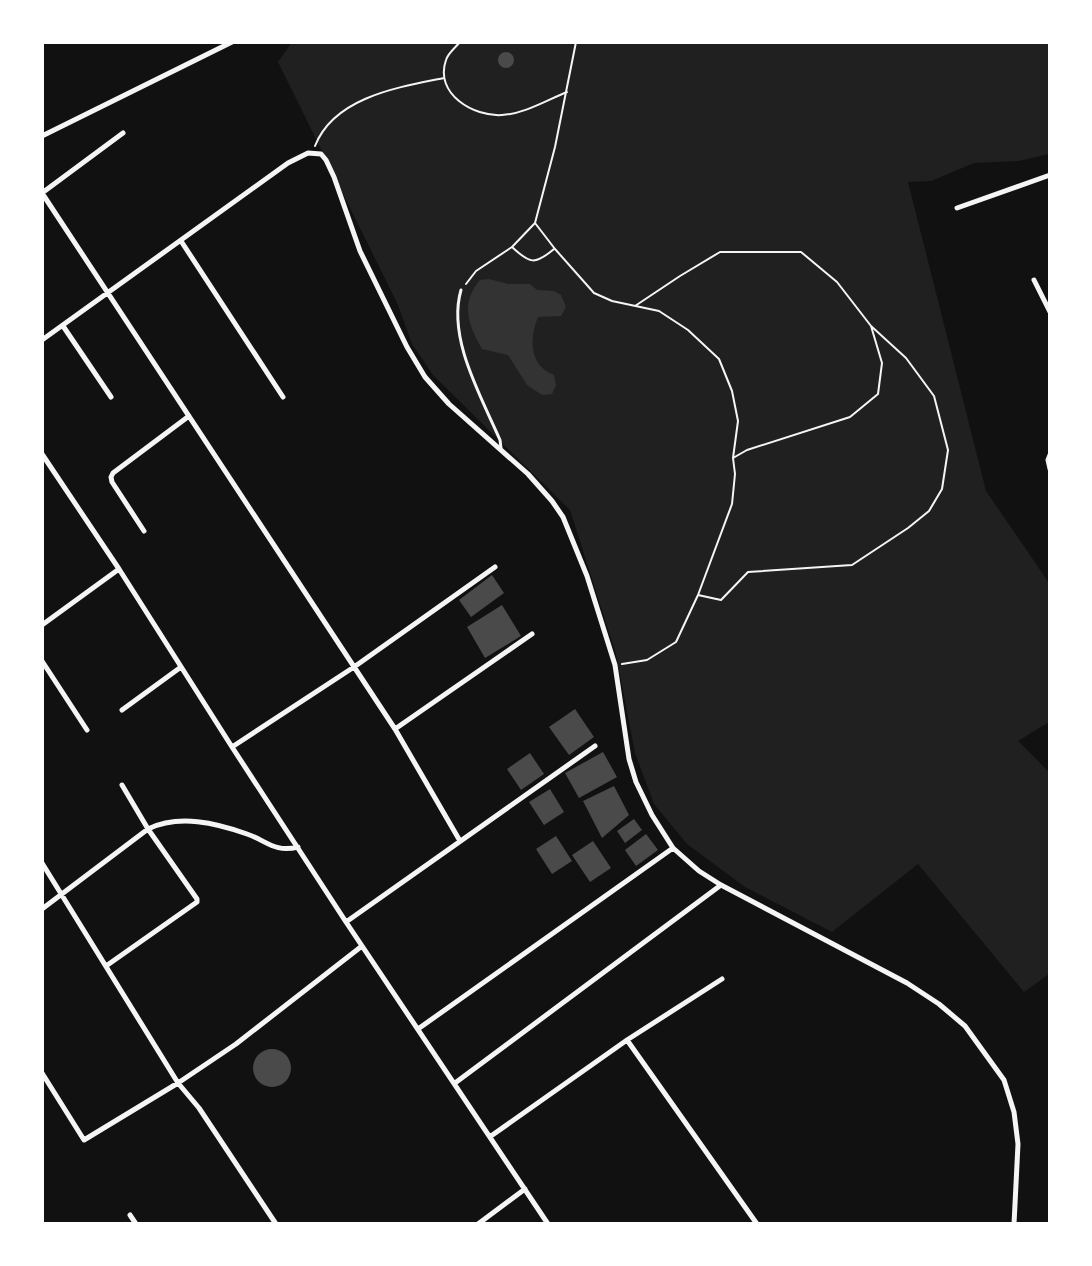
<svg xmlns="http://www.w3.org/2000/svg" width="1092" height="1266" font-family="'Archivo Narrow',sans-serif">
  <rect width="100%" height="100%" fill="#111"/>
  <path fill="#202020" d="M292 42 1049 43V154L1019 161 974 163 931 181 908 182 986 491 1049 583V722L1018 741 1049 772V974L1024 992 918 864 832 932 745 887 687 844 654 804 635 753 616 654 570 510 433 375 412 344 398 305 278 62Z"/>
  <path fill="#333" d="M489 279 508 284H530L537 290 554 291 561 295 566 307 561 316 538 317C529 339 529 365 554 375L556 385 552 394 542 395 527 385 508 355 482 349C468 324 460 304 480 280Z"/>
  <path fill="#4a4a4a" d="M498 60a8 8 0 1 1 16 0a8 8 0 1 1-16 0Z
    M492 575 504 593 471 617 459 600Z
    M502 605 521 636 485 658 467 627Z
    M575 709 594 737 569 755 549 727Z
    M603 752 617 777 579 798 565 773Z
    M530 753 544 774 521 790 507 769Z
    M614 786 629 815 602 838 583 801Z
    M550 789 564 812 544 825 529 802Z
    M634 819 642 830 625 843 617 831Z
    M646 834 658 850 636 866 625 850Z
    M556 836 572 861 552 874 536 849Z
    M593 841 611 868 590 882 572 855Z
    M253 1068a19 19 0 1 1 38 0a19 19 0 1 1-38 0Z"/>
  <g fill="none" stroke-linecap="round" stroke-linejoin="round">
    <path stroke="#f5f5f5" stroke-width="2" d="M460 42C455 48 448 53 446 60 434 94 474 117 502 115 524 114 547 100 567 92
      M315 146C334 97 399 87 444 78
      M535 223 555 249 594 293 612 301 659 311 688 330 719 359 732 391 738 421 733 458 735 474 732 504 698 595
      M512 247C530 264 535 265 554 249
      M466 284 476 271 512 247 535 223 555 147 576 42
      M635 306 680 276 720 252H801L837 282 871 326 882 363 878 394 850 417 747 450 733 458
      M622 664 647 660 676 642 698 595 721 600 748 572 852 565 908 528 929 511 942 489 948 450 934 396 906 358 871 326"/>
    <path stroke="#f5f5f5" stroke-width="3" d="M461 290C447 338 481 396 500 440L501 448"/>
    <path stroke="#f5f5f5" stroke-width="5" d="M42 136 232 42
      M42 193 395 729 460 841
      M42 193 123 133
      M957 208 1050 175
      M181 241 283 397
      M1034 280 1050 312
      M63 326 111 397
      M42 340 288 163 308 153 321 154 326 160 334 177 360 251 407 347 425 377 449 404 528 474 552 501 563 517 587 576 615 665 629 759 636 782 652 815 673 848 699 871 721 885 907 983 939 1004 965 1026 1004 1080 1014 1112 1018 1144 1014 1224
      M42 454 119 569 232 747 346 922 548 1224
      M1050 455 1048 460 1050 469
      M144 531 112 482 111 477 113 473 189 416
      M42 625 119 569
      M42 661 87 730
      M122 710 181 667
      M395 729 532 634
      M232 747 354 667 495 567
      M42 863 178 1083 199 1108 276 1224
      M42 909 148 829C179 814 216 823 247 834 267 841 275 853 298 847
      M346 922 595 746
      M106 966 197 902V899L148 829 122 785
      M418 1029 673 848
      M627 1040 757 1224
      M42 1073 84 1140 178 1083 236 1044 362 946
      M455 1083 721 885
      M491 1136 627 1040 722 979
      M130 1215 136 1224
      M478 1224 525 1189"/>
  </g>
  <rect width="1092" height="1266" fill="none" stroke="#ffffff" stroke-width="88"/>
</svg>
